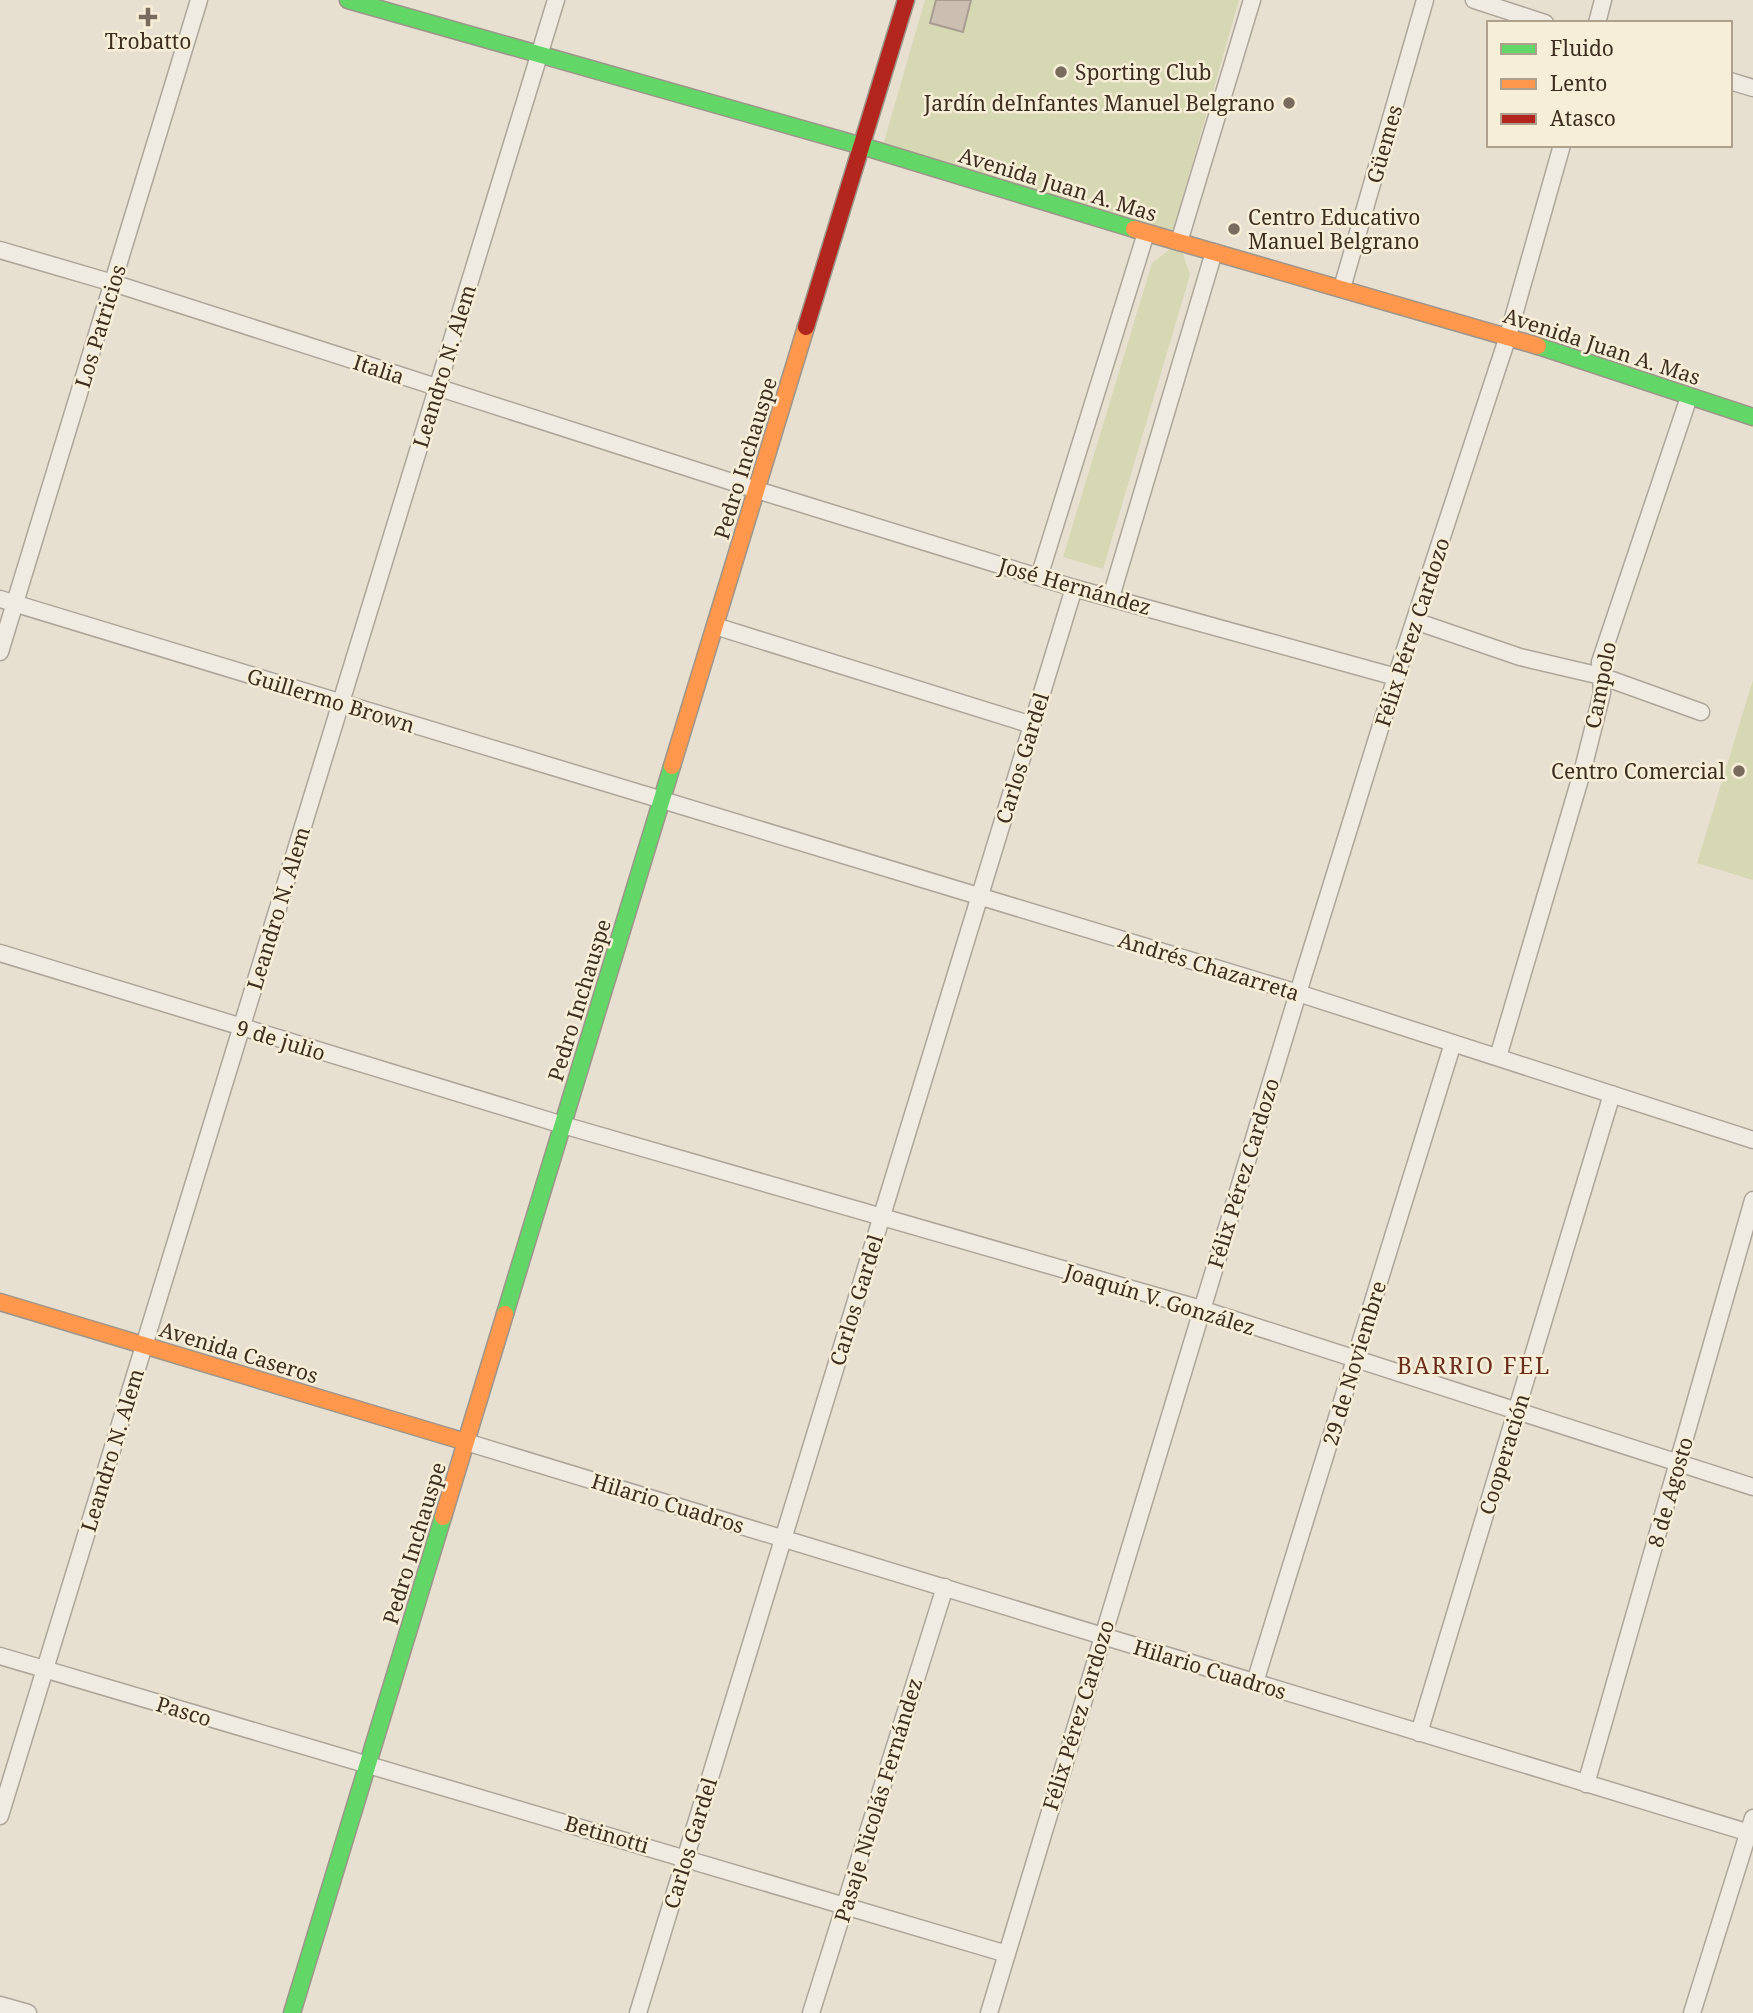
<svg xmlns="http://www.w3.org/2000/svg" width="1753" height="2013" font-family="'Noto Serif',serif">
  <rect width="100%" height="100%" fill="#e7e0d1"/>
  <path fill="#d6d7b3" d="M925 0H1239L1173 232 883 145Z
    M1179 242 1190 275 1103 569 1063 557 1152 263Z
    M1753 680V880L1697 863Z"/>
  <path fill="#cbbfb2" stroke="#a89c90" stroke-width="2" d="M936 0H971L963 32 930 23Z"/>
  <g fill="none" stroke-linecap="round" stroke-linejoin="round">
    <defs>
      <path id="street" d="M1474 0 1545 23
        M1597 23 1603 0
        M1730 81 1753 88
        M1179 242 1252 0
        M0 250 113 283 757 490 1074 588 1396 677
        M1342 288 1425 0
        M1039 577 1146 233
        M1111 597 1214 252
        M0 599 1298 993 1753 1140
        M1415 621 1520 657 1601 676 1701 712
        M715 626 1032 725
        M0 652 199 0
        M0 953 563 1125 1201 1309 1753 1487
        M1498 1057 1583 769 1602 693 1600 662 1689 397
        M466 1442 1753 1834
        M0 1656C335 1757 672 1852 1007 1954
        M1255 1682 1453 1043
        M1419 1733 1612 1094
        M1586 1784 1753 1200
        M0 1816 556 0
        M0 2005 28 2013
        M638 2013 1074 588
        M811 2013 945 1587
        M989 2013 1298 993 1396 677 1508 336 1562 145
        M1692 2013 1753 1818"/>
      <path id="fast" d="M348 0 862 146 1134 229
        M1538 346 1753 417
        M505 1314 672 766
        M292 2013 443 1517"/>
      <path id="slow" d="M1134 229 1538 346
        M672 766 806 327
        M0 1302 466 1442
        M443 1517 505 1314"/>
      <path id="jam" d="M806 327 906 0"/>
    </defs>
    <use href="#street" stroke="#ada599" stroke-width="19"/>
    <use href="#fast" stroke="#9c958a" stroke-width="19"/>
    <use href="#slow" stroke="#9c958a" stroke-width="19"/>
    <use href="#jam" stroke="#9c958a" stroke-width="19"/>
    <use href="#street" stroke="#efebe3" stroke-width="16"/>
    <use href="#fast" stroke="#63d668" stroke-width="16"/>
    <use href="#slow" stroke="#ff974d" stroke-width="16"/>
    <use href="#jam" stroke="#b3261e" stroke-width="16"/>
  </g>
  <g fill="#786c5e" stroke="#f7eed8" stroke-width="2.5">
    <path d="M144.5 6.5h7v7h7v7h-7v7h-7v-7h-7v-7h7z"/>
    <circle cx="1061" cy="72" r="7"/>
    <circle cx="1289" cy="103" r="7"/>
    <circle cx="1234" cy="229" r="7"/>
    <circle cx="1739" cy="771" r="7"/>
  </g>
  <g text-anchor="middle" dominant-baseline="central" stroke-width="5" stroke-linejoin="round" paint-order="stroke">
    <g font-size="21" fill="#3d2e20" stroke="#f7eed8" text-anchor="start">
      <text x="148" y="41" text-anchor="middle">Trobatto</text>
      <text x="1075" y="72">Sporting Club</text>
      <text x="1275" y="103" text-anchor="end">Jardín deInfantes Manuel Belgrano</text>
      <text x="1248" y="217">Centro Educativo<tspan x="1248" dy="24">Manuel Belgrano</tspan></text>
      <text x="1725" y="771" text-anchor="end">Centro Comercial</text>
    </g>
    <g font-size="21" fill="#3d2e20" stroke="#f7eed8">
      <text transform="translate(1384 144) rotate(-74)">Güemes</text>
      <text transform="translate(1058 184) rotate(17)">Avenida Juan A. Mas</text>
      <text transform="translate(100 326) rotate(-73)">Los Patricios</text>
      <text transform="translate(1602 346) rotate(18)">Avenida Juan A. Mas</text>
      <text transform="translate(444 366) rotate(-73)">Leandro N. Alem</text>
      <text transform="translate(379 369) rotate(18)">Italia</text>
      <text transform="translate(745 458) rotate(-73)">Pedro Inchauspe</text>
      <text transform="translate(1075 586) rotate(16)">José Hernández</text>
      <text transform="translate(1412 632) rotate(-72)">Félix Pérez Cardozo</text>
      <text transform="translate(1600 685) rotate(-79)">Campolo</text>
      <text transform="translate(331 700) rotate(17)">Guillermo Brown</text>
      <text transform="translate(1022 758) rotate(-73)">Carlos Gardel</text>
      <text transform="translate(278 908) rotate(-73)">Leandro N. Alem</text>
      <text transform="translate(1209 966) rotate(17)">Andrés Chazarreta</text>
      <text transform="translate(579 1000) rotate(-73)">Pedro Inchauspe</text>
      <text transform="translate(281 1040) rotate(17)">9 de julio</text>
      <text transform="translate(1243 1173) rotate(-73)">Félix Pérez Cardozo</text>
      <text transform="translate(1160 1299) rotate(17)">Joaquín V. González</text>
      <text transform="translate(856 1300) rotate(-73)">Carlos Gardel</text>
      <text transform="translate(239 1352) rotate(17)">Avenida Caseros</text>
      <text transform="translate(1354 1363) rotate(-73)">29 de Noviembre</text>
      <text transform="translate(112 1450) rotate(-73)">Leandro N. Alem</text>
      <text transform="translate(1504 1454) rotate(-73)">Cooperación</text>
      <text transform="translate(1670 1492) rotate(-74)">8 de Agosto</text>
      <text transform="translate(668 1503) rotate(17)">Hilario Cuadros</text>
      <text transform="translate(414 1543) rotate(-73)">Pedro Inchauspe</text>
      <text transform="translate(1210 1669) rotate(17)">Hilario Cuadros</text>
      <text transform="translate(184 1711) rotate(17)">Pasco</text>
      <text transform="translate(1078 1715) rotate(-73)">Félix Pérez Cardozo</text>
      <text transform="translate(878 1800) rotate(-73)">Pasaje Nicolás Fernández</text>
      <text transform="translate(607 1834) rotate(16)">Betinotti</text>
      <text transform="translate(690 1843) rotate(-73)">Carlos Gardel</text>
    </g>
    <g font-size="23" letter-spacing="2" fill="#6b2e1e" stroke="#f7eed8">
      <text x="1474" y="1365">BARRIO FEL</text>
    </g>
  </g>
  <rect x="1487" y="21" width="245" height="126" fill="#f7eed8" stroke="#ada18e" stroke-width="2"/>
  <rect x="1501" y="44" width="35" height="10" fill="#63d668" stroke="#ada18e" stroke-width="2"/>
  <text x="1550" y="56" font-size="21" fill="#3d2e20">Fluido</text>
  <rect x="1501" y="79" width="35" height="10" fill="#ff974d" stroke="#ada18e" stroke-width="2"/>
  <text x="1550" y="91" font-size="21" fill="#3d2e20">Lento</text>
  <rect x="1501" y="114" width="35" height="10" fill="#b3261e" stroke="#ada18e" stroke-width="2"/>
  <text x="1550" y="126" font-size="21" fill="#3d2e20">Atasco</text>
</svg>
